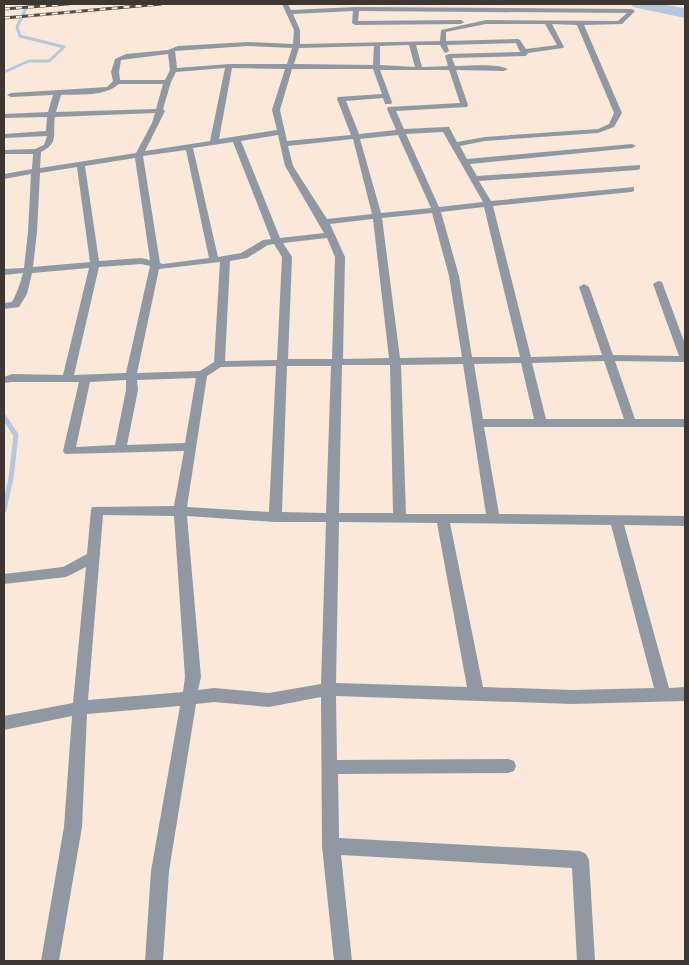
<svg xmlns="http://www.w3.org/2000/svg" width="689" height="965" font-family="Karla,sans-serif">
  <rect width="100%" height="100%" fill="#fae8d9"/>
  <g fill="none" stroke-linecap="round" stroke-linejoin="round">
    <path stroke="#b4c8e0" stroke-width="3" d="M4 72 29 61H49L64 47 20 36 17 27 28 4"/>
    <path stroke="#b4c8e0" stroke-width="5" d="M4 417 16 435 11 478 4 510"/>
    <path fill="#b4c8e0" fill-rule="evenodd" d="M631 4H660L685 8V18L633 7Z"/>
    <path fill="#9099a3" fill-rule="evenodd" d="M282 4H288L291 10 356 7 632 9 635 11 622 24 584 25 622 113 614 127 598 133 485 141 460 146 467 159 632 144 636 146 632 148 470 164 477 176 640 165V169L637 170 479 181 491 201 634 187V191L631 192 493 206 531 357 602 355 579 287 584 284 589 287 613 355 679 356 653 284 658 281 662 282 685 344V362L615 361 635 419H685V427H484L499 514 685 516V526L624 525 669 688 685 687V701L572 704 336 696 337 760 508 759 514 761 516 766 514 771 508 773 338 774 339 838 580 851 586 854 589 860 595 961H577L572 868 341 855 352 961H334L322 846 321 697 269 707 214 702 196 704 169 871 163 961H145L151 871 180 706 87 714 82 827 59 961H41L64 827 72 716 4 730V716L73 703 86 567 66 577 4 584V574L63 567 87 554 91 510 92 507 174 506 184 451 65 454 63 451 79 382H12L4 383V377L12 374 63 375 89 268 32 273 27 294 19 307 4 309V303L12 302C17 293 20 284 23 273L4 275V269L24 268 28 232 31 174 4 179V174L32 169 33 154H4V150L35 149 44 145 47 136 4 138V134L46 131 47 117 4 118V114L48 112 53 95 11 97 7 95 11 93 107 87 113 81 111 72 115 59 126 54 168 50 178 46 248 42 293 44 294 30ZM353 11 352 23 355 25 461 24 464 22 461 20 358 21 359 11 627 13 618 21 486 20 441 30 440 41 300 44V30L293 14ZM486 24H545L557 45 526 49 520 40 518 39 446 41V32ZM552 24 577 25 614 113 609 124 598 129 485 137 457 142 449 127H446L404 129 396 111 467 107 468 105 456 70 504 71 508 69C497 63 468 66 455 66L452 58 525 56 527 55 528 53 563 48 564 47ZM516 43 520 52 448 54 445 56 448 66 424 67H422L416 45H440L444 52 446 53 449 51 447 45ZM409 45 415 67 380 65V46ZM248 46 292 48 287 64H229L177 68 175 51ZM374 46 373 65 294 64 299 48ZM168 54 170 70 165 80H120L119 72 121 60ZM225 68 210 141 145 151 165 111 163 109 171 82 176 72ZM232 68 285 69 272 110 277 130 219 139ZM292 69H373L382 94 338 97 337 99 351 135 287 141 280 110ZM380 70H449L460 103 388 107 387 109 396 130 359 134 346 101 383 98 385 104H391L392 102ZM119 84H163L156 109 56 112 61 95C80 94 104 97 119 84ZM155 113 152 123 136 153 40 168 41 152C60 143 52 134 55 117ZM443 132 483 202 439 207 406 134ZM278 135 285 166 324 233 280 238 241 141ZM398 135 431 208 381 213 360 139ZM353 139 372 214 327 219 293 166 288 146ZM233 142 271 239 263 240 241 253 218 257 193 148ZM186 150 209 258 163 264 160 263 143 156ZM135 158 150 260 141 258 99 261 85 166ZM77 167 90 262 33 267 37 232 40 173ZM484 207 520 357H472L459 276 441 212ZM432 213 449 276 462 357 400 358 382 218ZM373 219 389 358 343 359 345 257 330 224ZM327 238 335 257 332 359H288L292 257 283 243ZM274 244 282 257 277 360 225 361 230 261 247 258 268 245ZM220 262 214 362 200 371 137 373 159 269ZM141 264 150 266 126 373 74 375 99 267ZM604 361 624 419H546L532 363ZM521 363 534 419H483L474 364ZM463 364 486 514H406L401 365ZM342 365H390L393 513H339ZM276 366 269 512 187 507 207 376 221 367ZM287 366H331L326 513 282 512ZM196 378 185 443 127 445 138 390 137 380ZM126 380V390L115 445 76 447 90 382ZM103 515 174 516 185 677 183 692 88 700ZM187 516 275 522H326L321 684 269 693 214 688 198 690 201 677ZM339 522 437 523 467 687 336 683ZM450 523 611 525 654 688 572 690 483 687Z"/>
    <defs>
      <path id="rail" d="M4 9 68 4
        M4 18 161 4"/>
    </defs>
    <use href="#rail" stroke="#534b44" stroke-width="3"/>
    <use href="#rail" stroke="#fae8d9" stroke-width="2" stroke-dasharray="6" stroke-linecap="butt"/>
  </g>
  <rect width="689" height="965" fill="none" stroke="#3e3731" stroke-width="10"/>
</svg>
